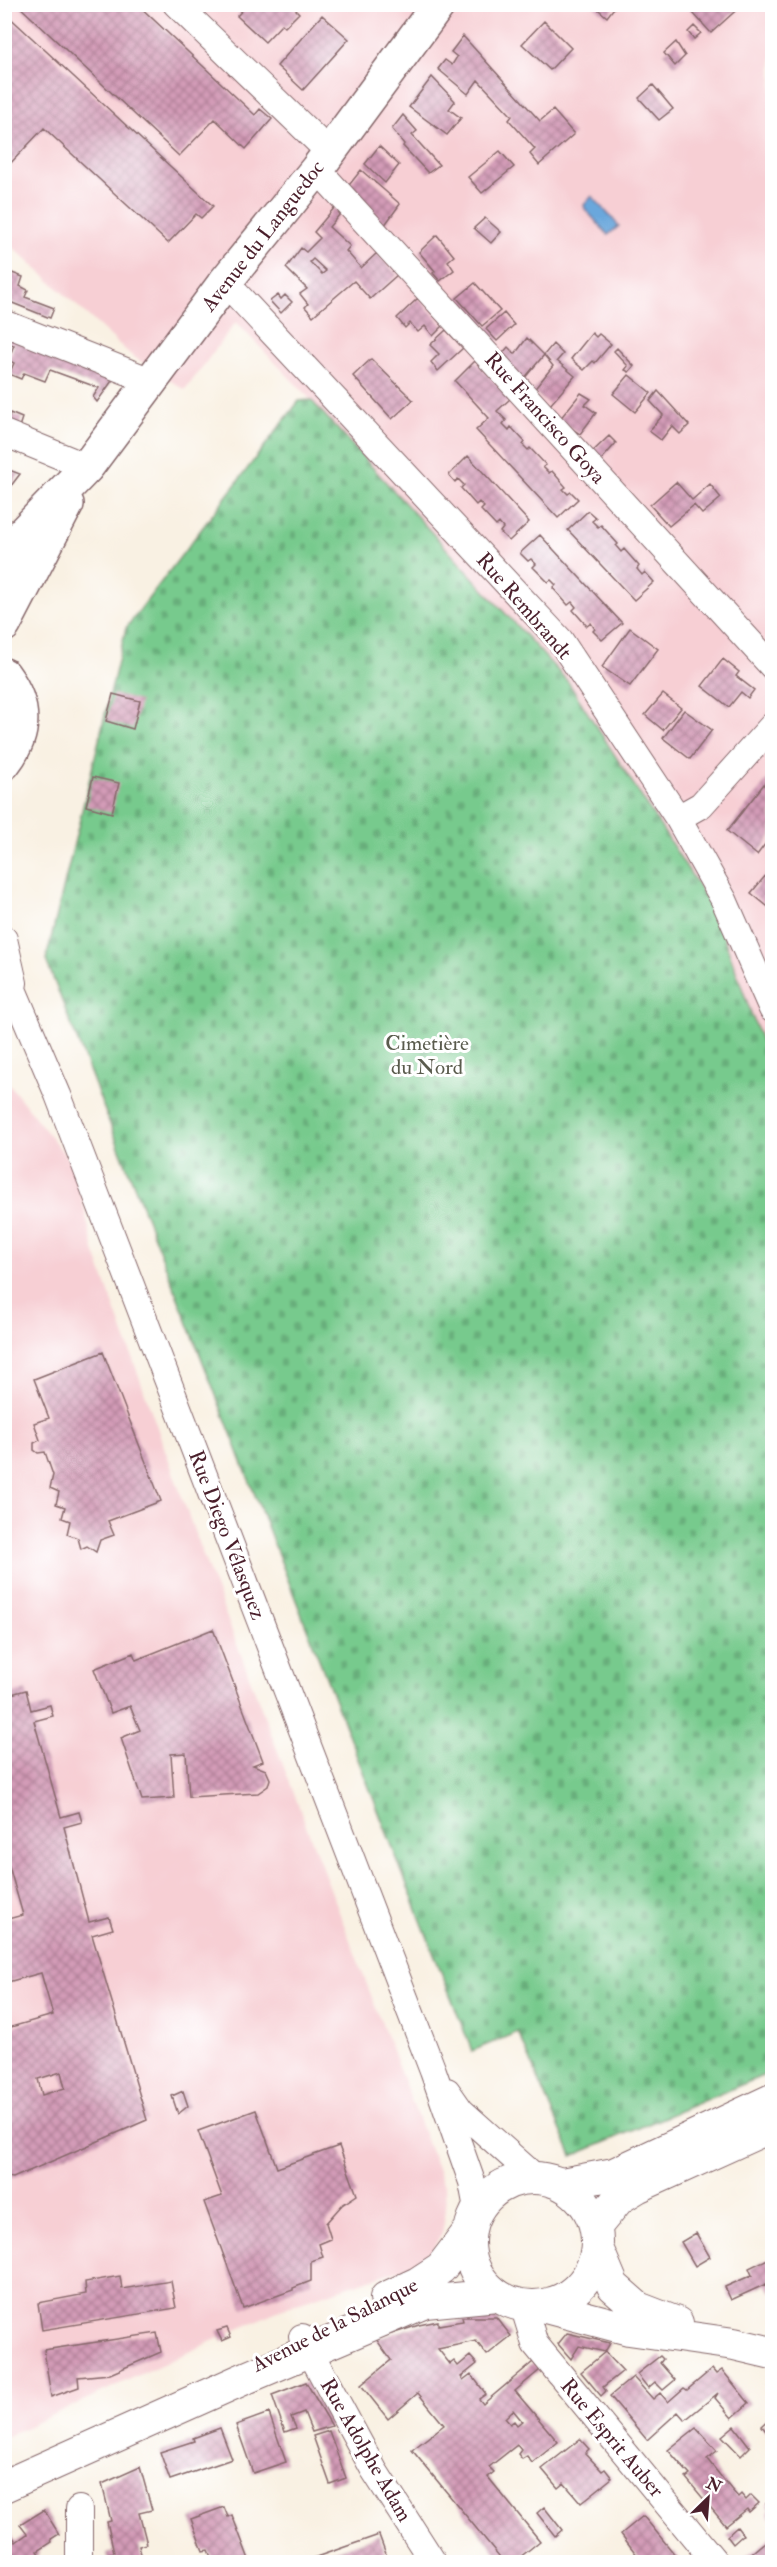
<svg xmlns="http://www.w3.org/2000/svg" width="777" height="2567" font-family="'IM FELL Double Pica',serif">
  <defs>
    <pattern id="cemetery-stones" width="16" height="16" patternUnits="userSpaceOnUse" patternTransform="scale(1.5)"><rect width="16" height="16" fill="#77ca8d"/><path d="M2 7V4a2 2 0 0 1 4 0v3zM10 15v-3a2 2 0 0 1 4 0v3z" fill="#68ad7a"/></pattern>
    <pattern id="building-cross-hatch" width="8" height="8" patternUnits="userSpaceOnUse" patternTransform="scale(1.5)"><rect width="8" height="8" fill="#d39bb7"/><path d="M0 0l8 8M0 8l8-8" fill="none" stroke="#ad7e95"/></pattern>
  </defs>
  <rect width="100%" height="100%" fill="#fff"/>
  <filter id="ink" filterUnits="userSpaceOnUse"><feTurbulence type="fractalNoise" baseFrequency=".0167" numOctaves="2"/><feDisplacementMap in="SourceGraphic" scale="12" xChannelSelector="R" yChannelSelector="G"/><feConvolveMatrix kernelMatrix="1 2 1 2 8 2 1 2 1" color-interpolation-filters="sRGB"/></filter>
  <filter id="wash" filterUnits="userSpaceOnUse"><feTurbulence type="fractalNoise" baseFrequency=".008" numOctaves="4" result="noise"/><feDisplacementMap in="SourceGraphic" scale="24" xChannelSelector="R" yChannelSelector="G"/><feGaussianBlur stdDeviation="1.35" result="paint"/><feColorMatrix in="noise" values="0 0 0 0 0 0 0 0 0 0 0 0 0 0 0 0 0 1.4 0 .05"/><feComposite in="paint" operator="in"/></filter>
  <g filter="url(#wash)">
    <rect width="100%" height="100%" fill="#f9f1e3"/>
    <path fill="#f7cfd4" d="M4 5H772V1071L714 910 568 682 311 400 236 322 185 390 131 355 5 240Z
      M4 1078 74 1166 94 1250 199 1545 445 2189 446 2209 442 2234 431 2251 408 2267 288 2306 5 2437Z"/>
    <path fill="url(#cemetery-stones)" stroke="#60745c" stroke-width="1.5" d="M311 400 568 682 714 910 772 1071V2072L572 2156 518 2032 472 2051 46 960 126 628 299 401Z"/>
    <path fill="#6ba7dc" stroke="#5a6384" stroke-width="1.5" d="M592 196 619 226 608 235 585 209 584 205Z"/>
    <g id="blocks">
      <path fill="url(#building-cross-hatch)" fill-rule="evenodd" d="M17 4H137L255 115 260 109 272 119 246 149 215 119 179 156Z
        M248 4H285L287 7 291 5 299 13 285 27 282 24 265 42 237 16Z
        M592 4H617L607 17Z
        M685 4H743L711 33Z
        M4 12 213 206 201 218 196 214 168 243 44 128 4 170Z
        M322 15 349 39 303 90 277 66Z
        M544 21 571 48 550 70 522 44Z
        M694 26 701 33 694 39 688 32Z
        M463 36 540 121 553 110 574 134 539 165 530 154 535 149 509 120 512 116 478 80 468 94 438 69 445 60 452 65 457 57 451 52Z
        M676 42 685 56 675 66 664 53Z
        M432 77 455 101 449 109 461 118 447 135 409 107Z
        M653 85 673 109 659 120 639 98Z
        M403 115 417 131 412 135 439 165 428 173 403 146 404 144 392 129Z
        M379 146 399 165 385 183 365 164Z
        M500 151 514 167 482 193 468 177Z
        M361 170 400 204 384 226 346 189Z
        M335 207 340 214 329 227 350 246 346 251 361 268 377 253 397 275 370 299 354 281 313 316 305 307 308 304 300 294 307 289 286 268 301 248 306 252 320 238 314 232ZM313 259 326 271 322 274 310 262Z
        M485 218 501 232 491 243 474 228Z
        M437 235 454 256 448 261 454 270 440 281 433 273 435 271 419 252Z
        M4 270 23 277 20 286 28 290 25 297 54 308 50 318 10 302 11 300 4 297Z
        M475 283 500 311 482 326 457 298Z
        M278 295 281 299 285 295 292 302 281 313 270 301Z
        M418 298 443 326 433 336 425 326 418 332 410 323 405 328 397 318Z
        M504 313 514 325 497 341 486 329Z
        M446 330 463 348 438 371 431 362 439 354 430 345Z
        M592 333 596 337 599 334 611 344 595 363 593 361 584 370 571 359Z
        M4 334 114 378 97 402 93 397 99 388 50 370 45 381 24 373 21 379 9 374 14 363 8 360 14 345 4 342Z
        M527 338 544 355 553 344 563 354 557 361 575 376 550 405 533 391 553 366 544 355 523 380 497 360 508 347 515 354Z
        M617 348 634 366 629 372 625 370 628 366 614 351Z
        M371 359 413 400 392 419 353 376Z
        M475 361 510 399 497 411 506 420 503 424 509 430 511 427 525 442 523 445 528 450 530 448 546 465 543 467 549 473 552 471 566 487 563 489 568 494 571 492 578 499 558 518 476 430 489 418 455 381Z
        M629 375 651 393 635 412 613 394Z
        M658 391 689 425 680 434 672 426 661 440 649 431 663 415 650 401Z
        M581 393 591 399 585 405 596 413 580 434 559 420Z
        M10 413 22 418 19 427 4 422V414L9 416Z
        M609 436 616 443 596 466 587 457Z
        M468 456 529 522 509 541 500 532 503 528 499 523 496 526 481 510 484 507 479 502 476 505 461 488 464 485 458 479 455 482 449 475Z
        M4 468 20 474 4 495Z
        M676 482 692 500 710 484 721 498 702 514 694 505 669 526 650 505Z
        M588 511 596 518 592 521 598 527 601 525 618 544 616 546 621 552 624 549 639 566 637 569 642 575 645 572 654 582 634 600 568 530Z
        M540 535 622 623 602 640 593 631 595 629 591 623 587 626 573 610 576 607 572 602 568 605 553 588 556 585 551 580 548 582 533 567 536 564 531 559 528 561 520 553Z
        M630 628 658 649 630 686 602 667Z
        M723 659 739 672 736 676 754 690 748 698 741 692 729 707 702 686Z
        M113 694 140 701 133 729 106 721Z
        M663 694 681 708 663 730 645 715Z
        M684 710 712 730 690 759 663 738Z
        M772 774V835L757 855 727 831Z
        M93 777 119 783 112 813 86 806Z
        M772 868V910L751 893Z
        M103 1352 161 1501 108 1521 114 1535 100 1540 96 1552 87 1546 81 1549 78 1538 67 1534 70 1521 62 1518 65 1507 56 1504 59 1492 50 1488 53 1475 45 1452 38 1453 34 1450V1443L40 1440 34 1423 49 1418 34 1379Z
        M213 1629 263 1761 253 1765 266 1770 270 1779 268 1786 258 1793 189 1797 186 1753 171 1754 174 1798 142 1800 121 1738 140 1730 130 1706 111 1713 94 1669 133 1653 136 1660Z
        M26 1690 31 1710 50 1705 53 1716 34 1721 61 1817 79 1812 82 1822 64 1827 89 1922 109 1917 113 1929 92 1935 147 2120 13 2178 4 2176V2029L53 2015 41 1973 4 1983V1920L23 1915 9 1866 4 1867V1696ZM61 2072 65 2088 42 2095 38 2079Z
        M183 2091 188 2106 178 2114 172 2096Z
        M256 2110 277 2168 339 2146 357 2195 342 2205 326 2223 331 2239 319 2244 323 2257 311 2261V2281L293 2288V2290L243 2308 204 2202 222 2196 198 2131Z
        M696 2233 710 2257 695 2266 681 2242Z
        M772 2257V2292H771L766 2284 731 2300 725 2287 752 2275 749 2268Z
        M120 2276 122 2289 171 2281 176 2308 42 2330 38 2303 86 2294 85 2282Z
        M462 2317H496L511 2336 487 2355 476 2341 438 2349 450 2364 454 2361 458 2366 470 2356 477 2364 461 2377 463 2380 471 2374 486 2394 479 2399 483 2404 533 2362 540 2370 515 2391 558 2442 532 2463 527 2456 522 2459 518 2454 521 2450 517 2445 489 2467 494 2472 488 2477 540 2541 514 2562H504L412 2450 444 2425 418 2393 388 2419 361 2385 391 2360 376 2339 419 2325 438 2321V2325L463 2321ZM513 2410 522 2421 517 2425 514 2421 510 2424 505 2418Z
        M227 2328 231 2337 222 2341 217 2331Z
        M157 2333 161 2352 110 2374 78 2377 79 2387 51 2397 44 2350Z
        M567 2333 610 2343 605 2352 579 2346 571 2359 558 2344Z
        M605 2352 623 2371 603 2387 606 2391 601 2396 581 2372Z
        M660 2356 663 2359 660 2363 675 2380 663 2390 655 2382 648 2388 637 2374Z
        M712 2369 716 2374 722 2370 749 2403 732 2418 715 2398 718 2393 685 2420 678 2412 647 2440 610 2396 633 2377 653 2399 660 2393 668 2402 684 2388 687 2390Z
        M306 2382 332 2426 312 2432 304 2412 291 2417 296 2428 285 2432 272 2395Z
        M269 2413 286 2462 253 2473 236 2425Z
        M772 2417V2439L762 2426Z
        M734 2426 750 2447 741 2456 722 2436Z
        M220 2428 232 2459 170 2480 160 2452 194 2441 193 2438Z
        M696 2428 717 2451 707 2459 731 2489 738 2497 741 2494 746 2500 751 2495 759 2503 749 2512 747 2509 726 2526 686 2478 690 2475 668 2450Z
        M329 2431 346 2478 330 2484 313 2436Z
        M580 2439 589 2449 585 2453 602 2471 605 2469 612 2478 581 2503 564 2483 558 2488 542 2469Z
        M140 2467 152 2510 139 2513 147 2544 139 2546 143 2562H109L107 2554 114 2552 107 2522 111 2521 102 2484Z
        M772 2499V2519L768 2513 770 2510 766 2504Z
        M224 2507 228 2517 232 2515 250 2562H213L208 2550 203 2551 191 2519Z
        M544 2507 562 2530 555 2536 537 2513Z
        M44 2510 59 2534 51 2539 52 2542 38 2551 40 2554 25 2562H4V2539L11 2534 16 2542 27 2534 20 2525Z
        M643 2516 649 2523 681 2562H643L640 2559 621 2534Z
        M737 2527 743 2535 733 2544 727 2536Z
        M379 2535 389 2562H302L319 2556Z
        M772 2536V2560L769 2562H741Z"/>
    </g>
  </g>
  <g filter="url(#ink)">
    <use href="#blocks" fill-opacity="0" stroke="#87686b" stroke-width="1.5"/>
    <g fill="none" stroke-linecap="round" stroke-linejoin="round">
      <defs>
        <path id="minor" d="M176 4 329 152
          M317 169 772 666
          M225 282 560 640 678 818 724 900 772 1009
          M4 323 151 381
          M4 433 87 467
          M678 818 701 805 772 726
          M4 939 14 983
          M4 968 58 1095 433 2071 472 2182 477 2209
          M447 2091 461 2111 535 2177
          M523 2305 535 2344 715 2562
          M302 2337 374 2470 433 2562
          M79 2562V2509"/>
        <path id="tertiary" d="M469 2242a64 64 0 1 1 128 0a64 64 0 1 1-128 0Z
          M562 2184 614 2174 772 2100
          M596 2226 619 2198 637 2187 772 2126
          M597 2248 613 2286 638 2308 677 2323
          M386 2298 418 2283 441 2268 470 2230
          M542 2306 629 2329 734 2344 772 2353
          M4 2486 241 2380 425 2302 497 2295"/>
        <path id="secondary" d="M4 567 25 531 87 467 225 282 317 169 439 4
          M4 625 67 504
          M4 675C26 705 27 734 4 763"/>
      </defs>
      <use href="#minor" stroke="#87686b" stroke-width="28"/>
      <use href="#tertiary" stroke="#87686b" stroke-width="34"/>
      <use href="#secondary" stroke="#87686b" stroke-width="36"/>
      <use href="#minor" stroke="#fff" stroke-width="26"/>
      <use href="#tertiary" stroke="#fff" stroke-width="32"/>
      <use href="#secondary" stroke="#fff" stroke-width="33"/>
    </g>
  </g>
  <g text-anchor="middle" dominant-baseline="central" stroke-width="6" stroke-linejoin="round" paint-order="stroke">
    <g font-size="21" fill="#4a1f2b" stroke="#fff">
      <text transform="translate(263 236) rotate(-52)">Avenue du Languedoc</text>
      <text transform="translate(545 418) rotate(48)">Rue Francisco Goya</text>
      <text transform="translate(524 606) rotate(49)">Rue Rembrandt</text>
      <text transform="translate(227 1535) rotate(69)">Rue Diego Vélasquez</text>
      <text transform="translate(335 2325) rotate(-27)">Avenue de la Salanque</text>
      <text transform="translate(612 2438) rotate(50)">Rue Esprit Auber</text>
      <text transform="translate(366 2450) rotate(60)">Rue Adolphe Adam</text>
    </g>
    <g font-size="21" fill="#5a5b4d" stroke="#fff">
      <text x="427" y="1043">Cimetière<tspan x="427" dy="24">du Nord</tspan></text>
    </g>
  </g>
  <rect width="777" height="2567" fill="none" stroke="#fff" stroke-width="24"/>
  <g transform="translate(708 2498) rotate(25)" stroke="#ffffff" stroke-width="4.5" paint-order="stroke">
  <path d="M0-4.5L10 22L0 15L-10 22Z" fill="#4a1f2b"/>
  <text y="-9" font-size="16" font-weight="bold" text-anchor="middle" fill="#4a1f2b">N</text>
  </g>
</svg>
